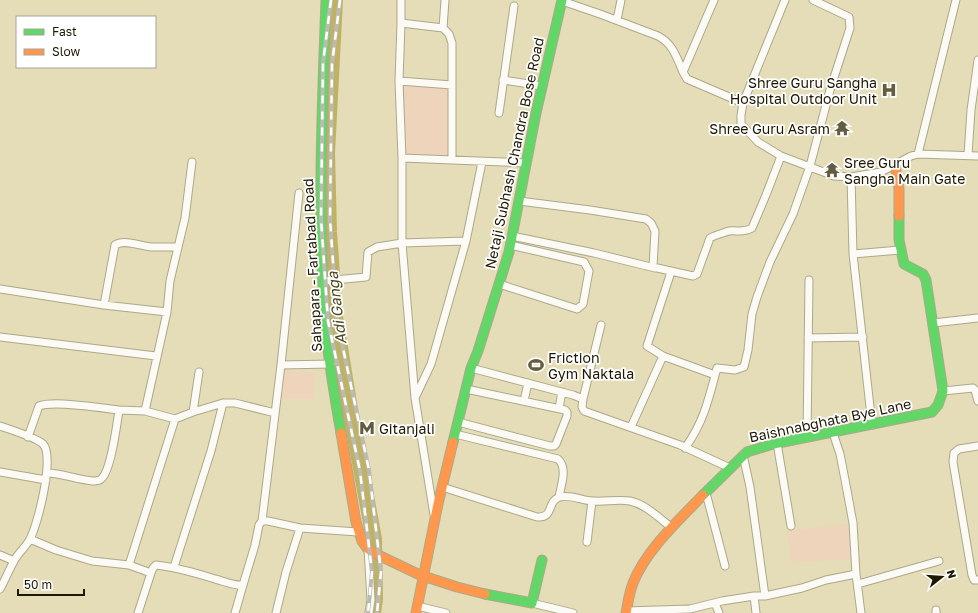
<svg xmlns="http://www.w3.org/2000/svg" width="978" height="613" font-family="'Golos Text',sans-serif">
  <rect width="100%" height="100%" fill="#e4ddb7"/>
  <path fill="#eed4ba" d="M403 85 452 89 450 158 404 157Z
    M284 370 315 373 313 399H281Z
    M850 524 853 559 791 562 787 531Z"/>
  <g fill="none" stroke-linecap="round" stroke-linejoin="round">
    <path stroke="#c0b264" stroke-width="16" d="M335 0 327 153 329 232 335 317 350 409 374 539 375 599 373 613"/>
    <defs>
      <path id="street" d="M562 1 600 14 658 36C673 44 676 56 683 72L714 0
        M617 20 621 0
        M401 23V0
        M443 28 445 0
        M683 72 687 79 743 103 741 115V124L758 142 781 156 834 176 851 177 881 172 911 156 918 154 978 156
        M503 80 542 86
        M399 81 452 85
        M743 103 785 0
        M499 113 514 6
        M918 154 956 0
        M968 155 971 110 978 60
        M402 158 399 81 401 23 443 28 449 34 452 43V160
        M192 162 185 218 170 281 167 312 145 411 175 419 193 412 199 372
        M851 177 853 254 872 425
        M519 201 590 210 646 219 651 223 655 231 653 267 693 276 697 274 710 238C715 235 723 233 729 231 737 230 744 233 752 228L766 195 781 156
        M512 236 594 253 655 268
        M853 254 900 250
        M324 281 366 277 368 252 377 247 402 243 466 241
        M499 284 577 309 583 304 589 271 584 262 510 245
        M0 289 104 305 167 312
        M104 305 115 245C124 239 141 246 151 247 160 247 169 247 178 247
        M933 323 978 318
        M0 337 156 356
        M808 338 863 337
        M663 356 647 346 671 272
        M281 365 299 193
        M471 368 573 395 583 399 582 407 584 411 680 445 730 468
        M943 391 973 388 975 390 978 401
        M415 398 431 364 466 241 482 162
        M583 399 601 325
        M524 401 528 383
        M559 408 562 392
        M119 410 145 411
        M193 412 223 403H235L275 413
        M458 422 550 446H554L556 444 567 416V412L565 410 466 389
        M0 426C11 430 35 437 43 444 55 456 38 524 30 539 26 547 18 553 14 561 9 570 5 580 0 589
        M631 427 663 356 715 375
        M833 433 840 454 846 485 853 523 856 574 861 613
        M455 434 558 459C568 468 561 485 559 497
        M28 437 39 406C53 400 102 408 119 410 117 423 111 472 101 479 99 481 95 481 93 481 77 480 62 473 47 473
        M807 438 809 280
        M777 443 791 526
        M978 446 959 449 954 453 953 462 972 575 974 580H978
        M685 448C704 422 709 398 717 368L735 370 744 367 748 350 752 314 757 297 770 262 793 214 810 166 830 90 850 28 849 17 813 0
        M743 455 750 487 765 596
        M0 472 46 480
        M442 487 537 517C555 518 546 501 560 497 571 494 582 501 593 501 605 502 618 499 630 501 645 504 659 518 671 527
        M706 493 725 566
        M434 515 415 398 402 243V158L526 163
        M262 521 281 365 331 364
        M30 539 56 550 92 561 129 565 151 573
        M587 542 592 501
        M368 548 371 600 369 613
        M0 555 14 561
        M129 565 175 419
        M174 567 211 451 223 403
        M858 584 939 561
        M754 596 756 613
        M532 603 573 613
        M715 603 719 613
        M417 606 446 613
        M936 610V613
        M626 611 690 609 722 601 754 596H765L802 588 826 580 856 574
        M138 613 151 573 153 568 156 565C176 567 196 573 215 579 224 581 233 586 243 585L255 545 259 525 262 521H268L300 528 358 532
        M235 613 243 585
        M276 613 286 572 300 528"/>
      <path id="fast" d="M326 0C322 110 317 221 326 331 329 365 335 399 341 433
        M453 442 471 368 478 351 509 252 536 113 562 0
        M703 495 747 452 773 444 932 412 938 405 943 391 926 280 923 274 904 264 899 240V216
        M485 594 532 603 542 560"/>
      <path id="slow" d="M895 165 899 189V216
        M341 433 356 522 362 541 367 548 376 554 420 575 457 587 485 594
        M416 613 438 504 453 442
        M626 613C628 603 629 593 633 583 646 550 679 520 703 495"/>
    </defs>
    <use href="#street" stroke="#ada88a" stroke-width="9"/>
    <use href="#fast" stroke="#ada88a" stroke-width="11"/>
    <use href="#slow" stroke="#ada88a" stroke-width="11"/>
    <use href="#street" stroke="#fbfaf4" stroke-width="7"/>
    <use href="#fast" stroke="#63d668" stroke-width="9"/>
    <use href="#slow" stroke="#ff974d" stroke-width="9"/>
    <defs>
      <path id="rail" d="M331 0 323 63 321 219 328 321 360 471 372 572 368 613
        M340 0 332 64 330 219 337 320 369 470 381 572 377 613"/>
    </defs>
    <use href="#rail" stroke="#bcbbb1" stroke-width="4"/>
    <use href="#rail" stroke="#fff" stroke-width="2.5" stroke-dasharray="8" stroke-linecap="butt"/>
  </g>
  <defs>
    <symbol id="hospital-bare" viewBox="-9 -9 18 18"><path d="M-5-5h3v3.5h4V-5h3V5h-3V1.5h-4V5h-3Z" fill="#635d40" stroke="#fff" stroke-width="2.5" paint-order="stroke"/></symbol>
    <symbol id="temple-bare" viewBox="-9 -9 18 18"><path d="M0-6L5-2H3V0L6.5 2.5H4V6H1.5V3h-3V6H-4V2.5H-6.5L-3 0V-2H-5Z" fill="#635d40" stroke="#fff" stroke-width="2.5" paint-order="stroke"/></symbol>
    <symbol id="stadium-bare" viewBox="-9 -9 18 18"><path d="M0-5a6.5 5 0 1 0 0 10a6.5 5 0 1 0 0-10ZM-3.5-1.8h7v3.6h-7Z" fill="#635d40" stroke="#fff" stroke-width="2.5" paint-order="stroke"/></symbol>
    <symbol id="metro-bare" viewBox="-9 -9 18 18"><path d="M-5.5 5V-5H-3L0 0L3-5H5.5V5H3V-.5L0 4L-3-.5V5Z" fill="#635d40" stroke="#fff" stroke-width="2.5" paint-order="stroke"/></symbol>
  </defs>
  <g fill-rule="evenodd">
    <use href="#hospital-bare" x="878" y="79" width="22" height="22"/>
    <use href="#temple-bare" x="831" y="117" width="22" height="22"/>
    <use href="#temple-bare" x="821" y="159" width="22" height="22"/>
    <use href="#stadium-bare" x="525" y="354" width="22" height="22"/>
    <use href="#metro-bare" x="356" y="417" width="22" height="22"/>
  </g>
  <g text-anchor="middle" dominant-baseline="central" stroke-width="3.5" stroke-linejoin="round" paint-order="stroke">
    <g font-size="14" fill="#1d1800" stroke="#fff" text-anchor="start">
      <text x="877" y="82" text-anchor="end">Shree Guru Sangha<tspan x="877" dy="16">Hospital Outdoor Unit</tspan></text>
      <text x="830" y="128" text-anchor="end">Shree Guru Asram</text>
      <text x="844" y="162">Sree Guru<tspan x="844" dy="16">Sangha Main Gate</tspan></text>
      <text x="548" y="357">Friction<tspan x="548" dy="16">Gym Naktala</tspan></text>
      <text x="379" y="428">Gitanjali</text>
    </g>
    <g font-size="14" fill="#1d1800" stroke="#fff">
      <text transform="translate(514 153) rotate(-78)">Netaji Subhash Chandra Bose Road</text>
      <text transform="translate(312 265) rotate(-93)">Sahapara - Fartabad Road</text>
      <text transform="translate(830 420) rotate(-12)">Baishnabghata Bye Lane</text>
    </g>
    <g font-size="15" font-style="italic" fill="#4e471f" stroke="#fff">
      <text transform="translate(336 308) rotate(-97)">Adi Ganga</text>
    </g>
  </g>
  <rect x="16" y="16" width="140" height="52" fill="#ffffff" stroke="#a5a399"/>
  <rect x="24" y="29" width="20" height="6" fill="#63d668" stroke="#a5a399"/>
  <text x="52" y="36" font-size="12" fill="#1d1800">Fast</text>
  <rect x="24" y="49" width="20" height="6" fill="#ff974d" stroke="#a5a399"/>
  <text x="52" y="56" font-size="12" fill="#1d1800">Slow</text>
  <g transform="translate(942 577) rotate(73)" stroke="#ffffff" stroke-width="3" paint-order="stroke">
  <path d="M0-3L7 15L0 10L-7 15Z" fill="#1d1800"/>
  <text y="-6" font-size="11" font-weight="bold" text-anchor="middle" fill="#1d1800">N</text>
  </g>
  <path d="M18 589v6h66v-6" fill="none" stroke="#1d1800" stroke-width="2"/>
  <text x="24" y="589" font-size="12" fill="#1d1800" stroke="#ffffff" stroke-width="3" paint-order="stroke">50 m</text>
</svg>
